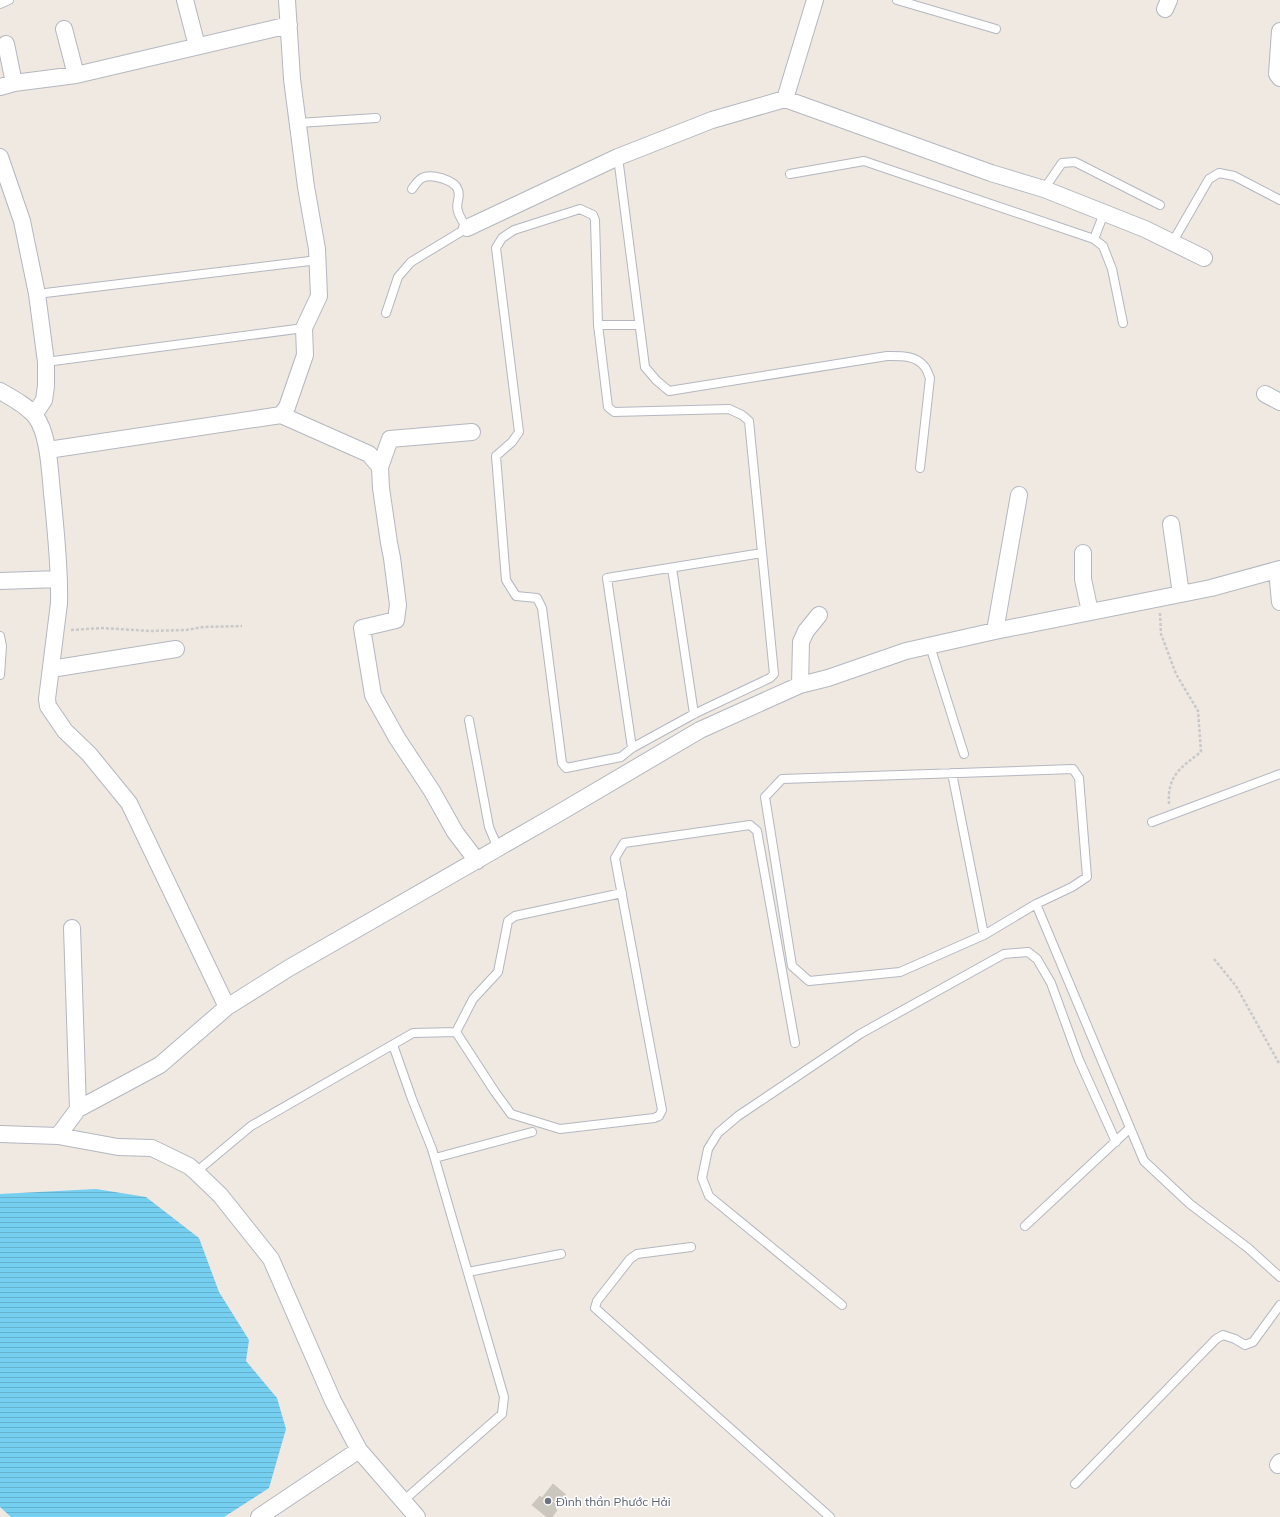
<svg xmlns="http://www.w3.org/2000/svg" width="1280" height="1517" font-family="Mulish,sans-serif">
  <defs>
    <pattern id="water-rules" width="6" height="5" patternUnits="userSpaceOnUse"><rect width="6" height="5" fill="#75cff0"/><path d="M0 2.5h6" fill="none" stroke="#66b2ce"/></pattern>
  </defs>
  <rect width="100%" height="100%" fill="#efe9e1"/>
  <path fill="url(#water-rules)" d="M96 1189 146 1197 199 1238 219 1292 249 1340 246 1361 277 1398 286 1429 269 1488 224 1517H11L0 1507V1194Z"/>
  <path fill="#cbc7bf" stroke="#cbc5ba" d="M553 1484 566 1495 555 1508 557 1510 552 1517H547L532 1505 540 1496 542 1498Z"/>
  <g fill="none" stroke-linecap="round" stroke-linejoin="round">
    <defs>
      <path id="service" d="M897 0 996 29
        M0 4 9 0
        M298 123 376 118
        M618 157 645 367 656 380 669 391 887 356C900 356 915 355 924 366 927 369 928 374 930 378L920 468
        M790 174 864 161 1094 239
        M1044 189 1062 163 1075 162 1160 205
        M580 209 593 215 595 220 598 325 608 407 614 412 729 409 742 415 749 421 774 674 770 678 694 714 632 748 621 757 566 768 562 763 542 608 537 598 516 596 506 580 496 456 512 442 519 432 496 248 502 238 514 230Z
        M1104 213 1094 239 1103 246 1112 269 1123 323
        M1172 243 1209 179 1219 173 1234 176 1280 200
        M37 294 318 260
        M386 313 398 277 411 262 467 228C464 223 459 217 458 211 455 204 461 197 458 190 455 180 431 173 422 178 418 180 415 185 412 189
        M598 325H639
        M46 362 304 328
        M672 568 694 714
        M0 636 2 646 0 675
        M930 646 964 754
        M469 720 489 827 498 848
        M632 748 607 578 762 553
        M1073 769 1079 778 1087 877 1072 887 1036 904 984 935 900 972 809 981 792 966 765 797 782 779Z
        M952 773 984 935
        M1152 822 1280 774
        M1036 904 1144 1161 1190 1204 1248 1248 1280 1277
        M456 1032 473 999 498 972 508 921 515 916 622 893
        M393 1045 412 1099 432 1149 504 1397 502 1414 403 1501
        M435 1158 532 1132
        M196 1172 251 1126 413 1033 456 1032 495 1092 511 1114 560 1129 654 1118 659 1116 662 1110 615 858 624 843 750 825 757 831 795 1043
        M1025 1226 1130 1128
        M691 1247 637 1254 630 1259 597 1301 595 1308 830 1517
        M468 1272 561 1254
        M842 1305 709 1196 702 1178 708 1149 718 1133 738 1116 860 1034 1004 954 1028 952 1037 959 1051 983 1079 1060 1116 1142
        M1075 1484 1216 1339 1223 1335 1235 1339 1245 1345 1253 1342 1280 1305"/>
      <path id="minor" d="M185 0 197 46
        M1165 9 1169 0
        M64 29 76 75
        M1280 31 1277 74 1280 78
        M6 44 14 83 76 75 289 25
        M0 87 14 83
        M785 99 815 0
        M0 157 22 221 37 294 46 362V386L44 400 34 415
        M467 228 618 157 712 120 785 99 991 173 1044 189 1145 229 1204 258
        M0 391C12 398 26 405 35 416 50 434 50 479 53 502 56 536 60 569 59 603L47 699 48 706 65 731 89 754 129 803 227 1007
        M1265 394 1280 402
        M281 415 369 454 380 467 381 488 389 543 392 558 398 605 396 620 362 628 373 695 397 738 432 791 455 832 477 861
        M48 450 281 415 287 407 305 355 304 328 319 296 317 249 306 187 292 79 287 0
        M380 467 390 439 472 432
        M1171 524 1181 594
        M1083 553V579L1090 612
        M1277 570 1280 602
        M0 581 59 579
        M995 631 1019 495
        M51 669 176 649
        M800 685 801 642 806 631 819 615
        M72 928 78 1109
        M0 1134 58 1136 118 1147 152 1148 189 1166 196 1172 220 1195 271 1259 333 1401 359 1450 417 1517
        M58 1136 78 1109 160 1065 227 1007 289 968 554 816 700 730 800 685 828 678 906 651 995 631 1211 588 1280 569
        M1278 1465 1280 1462
        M259 1517 359 1450"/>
    </defs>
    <use href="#service" stroke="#b4b7c1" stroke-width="10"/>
    <use href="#minor" stroke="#b4b7c1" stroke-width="18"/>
    <path stroke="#c9c9c9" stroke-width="2.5" stroke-dasharray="3 2" stroke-linecap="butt" d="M1160 613 1161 634 1176 674 1198 711 1201 752C1181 767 1167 776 1169 804
      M71 630 103 628 150 631 186 630 203 627 242 626
      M1214 959 1236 986 1280 1065"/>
    <use href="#service" stroke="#fff" stroke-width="8"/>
    <use href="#minor" stroke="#fff" stroke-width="16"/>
  </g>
  <circle fill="#6b7280" stroke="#fff" stroke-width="1.5" cx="548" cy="1501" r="4"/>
  <g text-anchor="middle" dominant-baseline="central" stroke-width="3" stroke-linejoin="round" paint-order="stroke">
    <g font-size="12" fill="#5b616d" stroke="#fff" text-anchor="start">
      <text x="556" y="1501">Đình thần Phước Hải</text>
    </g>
  </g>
</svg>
